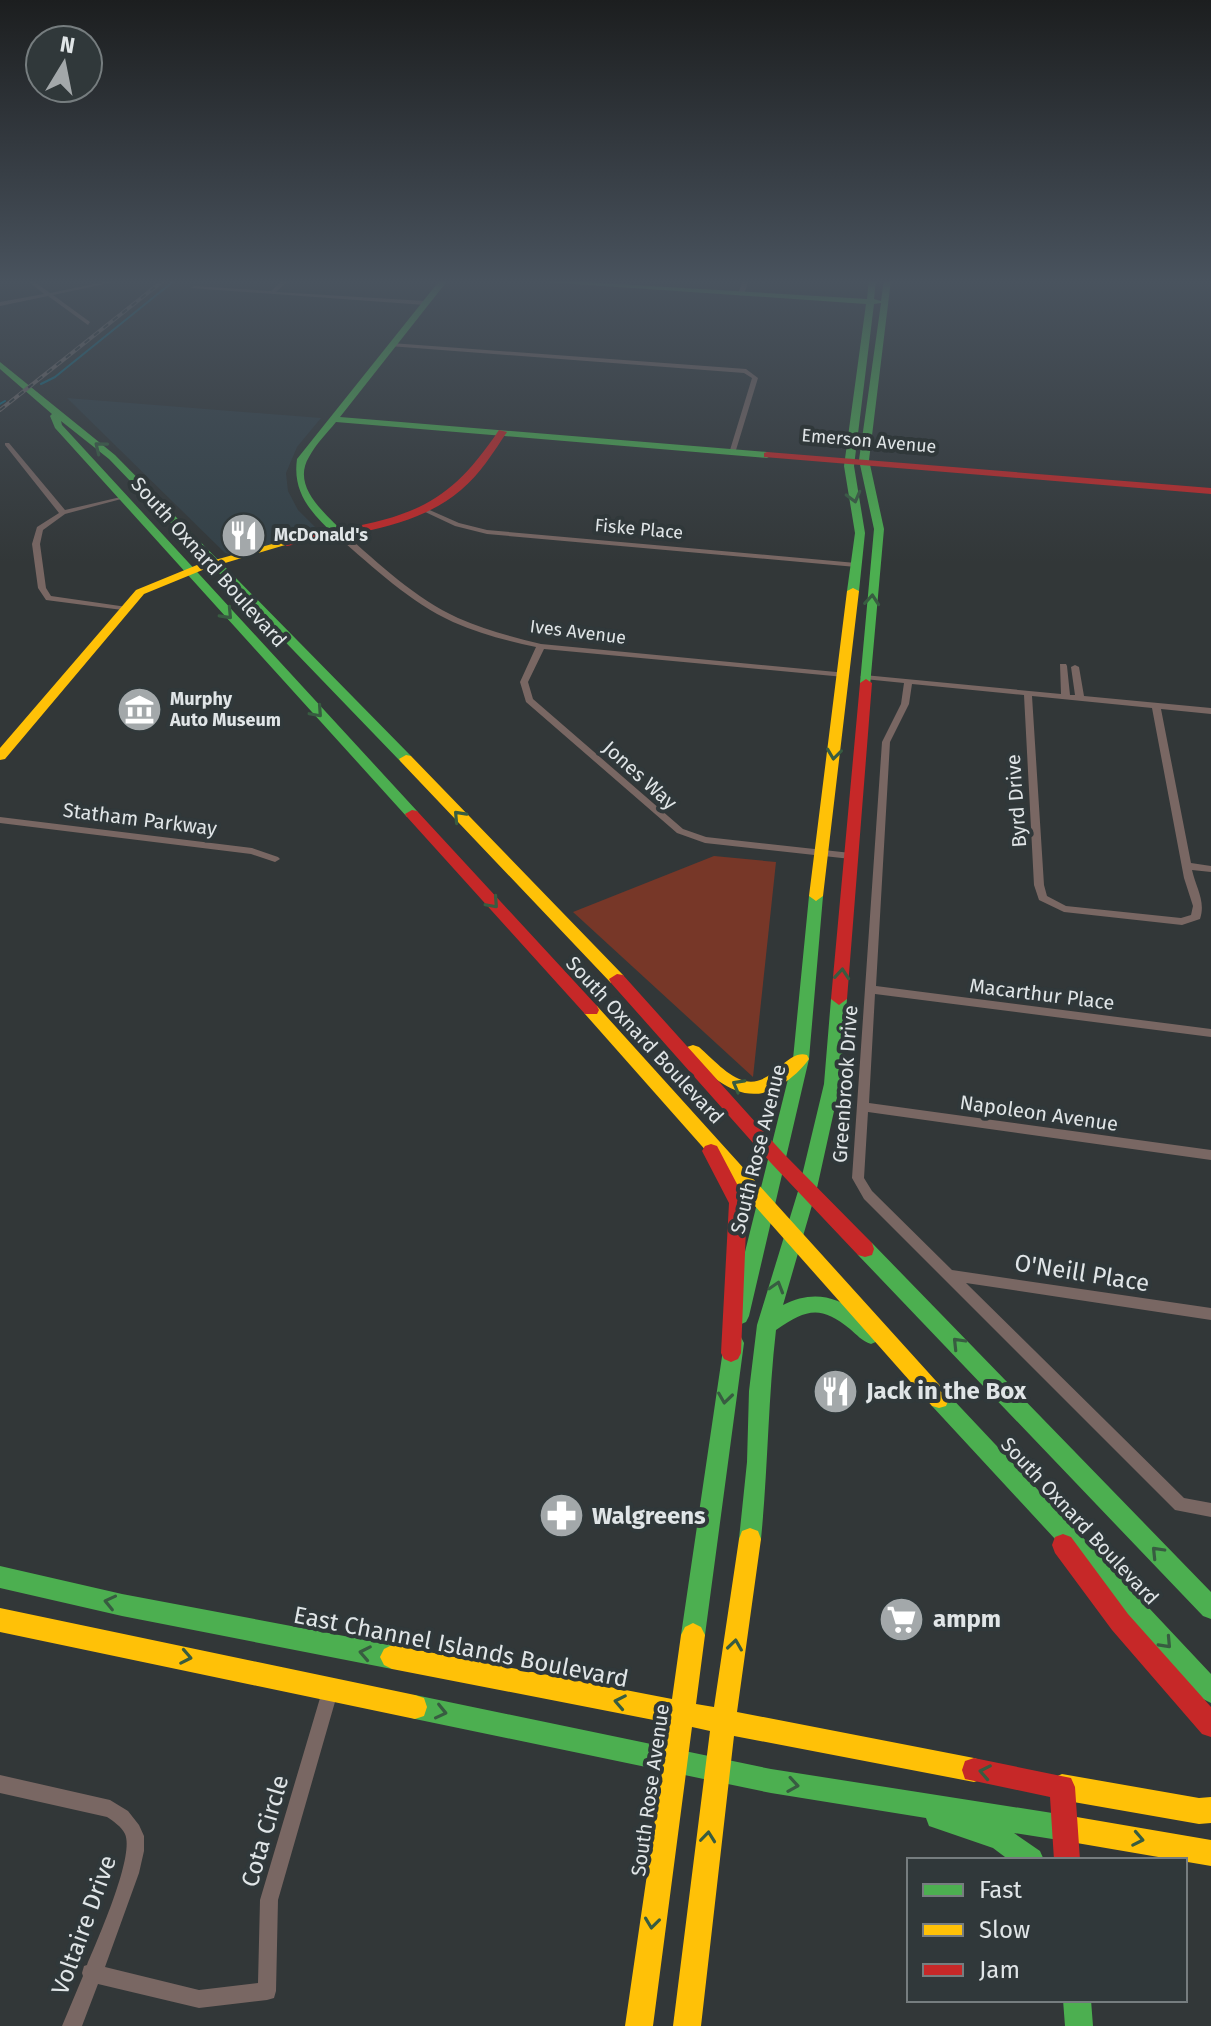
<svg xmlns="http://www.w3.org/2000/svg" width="1211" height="2026" font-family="'Fira Sans',sans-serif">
  <rect width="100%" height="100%" fill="#323738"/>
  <path fill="#344147" d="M67 398 321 418 297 447 286 473 288 491 298 510 315 527 309 534 236 555 225 553Z"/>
  <path fill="#773728" d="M714 856 776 862 753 1077 573 912Z"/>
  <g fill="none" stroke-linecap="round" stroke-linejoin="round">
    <path stroke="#0f6e85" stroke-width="2" d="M41 384 55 377 175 280
      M0 404 5 401"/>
    <path fill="#796763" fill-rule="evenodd" d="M27 280H32L50 293 114 280H123L53 295 90 322 88 325 48 296 0 306V302L44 294Z
      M139 280H147L144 282Z
      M283 280H289L276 292 425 301 428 303 425 305 191 288 194 286 271 291Z
      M743 280H749L744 294 741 296 738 294Z
      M391 343 746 369 758 378 736 450 733 452 730 450 752 378 744 373 389 346Z
      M5 443H9L65 510 125 496V498L65 514 43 530 40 544 46 588 51 596 127 607H130V611L46 600 38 588 32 544 37 527 59 513 5 445Z
      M421 508H425L459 523 487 530 856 563 860 565 856 567 487 534 455 526 421 510Z
      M338 533H344C379 564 415 598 458 618 485 630 513 637 541 644L847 673V677H844L544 649 528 682 533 699 683 829 706 837 851 853 856 856 851 859 705 843 677 833 526 702 520 682 536 647C508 641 480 634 453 622 410 602 374 568 338 537Z
      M1060 664H1066L1067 666 1070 695H1075L1071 667 1075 665 1079 667 1084 696 1211 708V714L1161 709 1191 863 1211 866V872L1192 870C1196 888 1206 901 1200 919L1182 925 1064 912 1039 900 1034 885 1024 695 912 684 909 704 890 742 876 986 1211 1029V1037L875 994 869 1103 1211 1150V1160L868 1112 864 1178 872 1191 952 1270 1211 1308V1320L966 1283 1184 1498 1211 1503V1517L1175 1510 864 1199 852 1178 882 742 901 704 904 683 864 679 860 677 864 675 1061 694ZM1032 696 1152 708 1184 878 1193 906 1191 915 1181 918 1066 906 1047 896 1044 885Z
      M0 817 252 848 278 857 280 859 275 862 251 854 0 823Z
      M331 1680 337 1682 339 1688 278 1900 276 1991 274 1998 267 2000 199 2008 98 1984 82 2026H62L83 1976 82 1973 84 1966 87 1965C97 1941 135 1856 125 1834 122 1827 113 1821 107 1817L0 1793V1775L110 1800 128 1811 139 1825 144 1836V1851L139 1873 105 1967 199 1990 258 1983 260 1900 323 1688 325 1682Z"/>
    <path fill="#4caf50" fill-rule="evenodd" d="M440 280H448L340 417 767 452 772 455 767 458 336 422C327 433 316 444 309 457 290 488 329 516 346 535L337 537C313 515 292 494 297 459Z
      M516 280H550L867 299 869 280H876L874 299 881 301 884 280H891L869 460 884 529 870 686 866 687 860 683 874 529 859 460 881 303 874 304 854 466 865 533 859 591 853 594 847 591 855 533 844 466 866 304Z
      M0 362 115 455 411 756V762H401L109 459 61 421 62 425 417 811 419 814 417 817H407L55 428 50 416 52 414 0 369Z
      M816 891 823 896 809 1059 749 1316 746 1322 739 1325 732 1322 729 1316 793 1059 809 896Z
      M839 993 847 999 840 1084 817 1188 783 1305C811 1291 834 1295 859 1313 867 1319 876 1325 881 1335L878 1341 871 1344C862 1341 857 1335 850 1329 820 1305 807 1309 776 1330 768 1399 768 1469 761 1539L758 1547 750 1550 742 1547 739 1539 747 1462 749 1391 757 1325 799 1188 824 1084 831 999Z
      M865 1241 872 1243 1211 1592V1619L1203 1616 858 1255 856 1249 858 1243Z
      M734 1334 741 1337 744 1343 705 1635 701 1643 693 1647 685 1643 681 1635 724 1343 727 1337Z
      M939 1390 946 1392 1211 1674V1703L1203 1699 932 1406 929 1399 932 1392Z
      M0 1566 122 1594 392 1645 400 1649 404 1657 400 1665 392 1669 122 1616 0 1588Z
      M415 1695 771 1769 1065 1815 1074 1819 1078 1828 1074 1837 1065 1841 1014 1833 1040 1851 1044 1860H1009L993 1848 929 1826 926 1818 771 1793 415 1719 406 1716 403 1707 406 1698Z
      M1063 2000H1091L1093 2026H1065Z"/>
    <path fill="#ffc107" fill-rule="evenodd" d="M283 541 292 543 205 569 144 594 5 759 0 760V748L136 590 197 565Z
      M853 588 859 591 823 896 816 901 809 896 847 591Z
      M406 755 411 756 623 975 625 979 623 983H611L401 762 399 759Z
      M591 1004 597 1006 946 1392 949 1399 946 1406 939 1408 932 1406 585 1014 583 1010Z
      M693 1045 699 1047C712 1058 728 1077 745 1081 773 1087 786 1049 807 1055L809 1059C802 1069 792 1078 781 1085 745 1109 714 1079 687 1055L685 1051 687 1047Z
      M750 1528 758 1531 761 1539 737 1712 974 1758 983 1761 986 1770 983 1779 974 1782 734 1736 701 2026H673L710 1731 692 1727 653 2026H625L669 1723 392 1669 384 1665 380 1657 384 1649 392 1645 672 1699 681 1635 685 1627 693 1623 701 1627 705 1635 696 1704 714 1707 739 1539 742 1531Z
      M0 1608 415 1695 424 1698 427 1707 424 1716 415 1719 0 1632Z
      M1062 1774 1199 1798 1211 1797V1823L1199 1824 1062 1800 1053 1796 1049 1787 1053 1778Z
      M1065 1815 1211 1840V1866L1065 1841 1056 1837 1052 1828 1056 1819Z"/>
    <path fill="#c62828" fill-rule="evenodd" d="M499 430 507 432C493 453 480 474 461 490 414 530 345 534 287 546L282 543C297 533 323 532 342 529 422 514 453 498 499 430Z
      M767 452 1211 488V494L764 457V453Z
      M866 679 872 683 847 999 839 1005 831 999 860 683Z
      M412 810 417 811 597 1006 599 1010 597 1014H585L407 817 405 814Z
      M617 974 623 975 783 1153 872 1243 874 1249 872 1255 865 1257 858 1255 771 1163 611 983 609 979Z
      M711 1144 717 1146 747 1203 741 1353 738 1359 731 1362 724 1359 721 1353 729 1203 702 1151 705 1146Z
      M1063 1534 1071 1537 1128 1614 1211 1707V1737L1202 1734 1112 1630 1055 1553 1052 1545 1055 1537Z
      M974 1758 1071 1778 1075 1787 1080 1860H1054L1050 1797 965 1779 962 1770 965 1761Z"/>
    <defs>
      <path id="rail" d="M0 410 164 280"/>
    </defs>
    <use href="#rail" stroke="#726c6b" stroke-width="4"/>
    <use href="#rail" stroke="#30383a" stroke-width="2" stroke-dasharray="6" stroke-linecap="butt"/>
  </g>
  <defs><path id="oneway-chevron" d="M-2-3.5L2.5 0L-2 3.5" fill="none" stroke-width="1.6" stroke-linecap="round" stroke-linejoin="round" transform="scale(2)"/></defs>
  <g stroke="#385c41">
    <use href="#oneway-chevron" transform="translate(100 447) rotate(-141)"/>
    <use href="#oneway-chevron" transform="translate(854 497) rotate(75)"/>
    <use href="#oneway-chevron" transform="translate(872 600) rotate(-85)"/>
    <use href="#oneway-chevron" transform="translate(227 614) rotate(47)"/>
    <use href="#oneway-chevron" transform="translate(317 712) rotate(48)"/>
    <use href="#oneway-chevron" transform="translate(834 754) rotate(97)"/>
    <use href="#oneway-chevron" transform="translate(459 816) rotate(-133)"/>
    <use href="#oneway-chevron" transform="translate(493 903) rotate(48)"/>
    <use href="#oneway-chevron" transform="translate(842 974) rotate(-85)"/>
    <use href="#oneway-chevron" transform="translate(738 1085) rotate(-151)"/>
    <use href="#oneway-chevron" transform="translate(777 1287) rotate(-73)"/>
    <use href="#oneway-chevron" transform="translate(958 1343) rotate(-134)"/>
    <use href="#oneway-chevron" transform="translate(725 1398) rotate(98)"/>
    <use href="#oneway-chevron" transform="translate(1157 1552) rotate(-134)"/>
    <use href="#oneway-chevron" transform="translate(110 1602) rotate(-167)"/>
    <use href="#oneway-chevron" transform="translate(1166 1643) rotate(47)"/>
    <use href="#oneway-chevron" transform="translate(735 1645) rotate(-82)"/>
    <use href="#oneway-chevron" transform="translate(365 1653) rotate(-169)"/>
    <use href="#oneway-chevron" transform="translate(186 1657) rotate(11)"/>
    <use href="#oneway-chevron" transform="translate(620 1702) rotate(-169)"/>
    <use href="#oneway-chevron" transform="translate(441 1712) rotate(13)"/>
    <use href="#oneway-chevron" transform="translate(985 1772) rotate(-169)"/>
    <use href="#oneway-chevron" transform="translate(793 1785) rotate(9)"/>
    <use href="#oneway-chevron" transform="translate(708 1837) rotate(-84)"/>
    <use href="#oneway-chevron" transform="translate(1138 1839) rotate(11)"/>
    <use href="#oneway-chevron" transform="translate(652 1923) rotate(97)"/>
  </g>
  <linearGradient id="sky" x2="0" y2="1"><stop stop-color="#1c1e1f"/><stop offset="0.5" stop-color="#49535e"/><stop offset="1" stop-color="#49535e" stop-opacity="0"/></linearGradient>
  <rect width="1211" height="563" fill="url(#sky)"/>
  <defs>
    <symbol id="restaurant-disc" viewBox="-11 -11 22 22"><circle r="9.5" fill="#a3a8aa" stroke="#30383a"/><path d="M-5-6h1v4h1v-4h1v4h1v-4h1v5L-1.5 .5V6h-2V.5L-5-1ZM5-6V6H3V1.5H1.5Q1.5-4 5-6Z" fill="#fff"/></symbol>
    <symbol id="museum-disc" viewBox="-11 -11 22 22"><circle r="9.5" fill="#a3a8aa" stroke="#30383a"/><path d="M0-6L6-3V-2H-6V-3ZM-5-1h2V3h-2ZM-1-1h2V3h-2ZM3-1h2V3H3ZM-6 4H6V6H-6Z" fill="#fff"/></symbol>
    <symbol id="pharmacy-disc" viewBox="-11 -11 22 22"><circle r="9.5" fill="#a3a8aa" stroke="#30383a"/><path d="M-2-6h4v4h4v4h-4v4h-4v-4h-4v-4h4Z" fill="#fff"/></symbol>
    <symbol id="supermarket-disc" viewBox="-11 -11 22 22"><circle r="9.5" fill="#a3a8aa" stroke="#30383a"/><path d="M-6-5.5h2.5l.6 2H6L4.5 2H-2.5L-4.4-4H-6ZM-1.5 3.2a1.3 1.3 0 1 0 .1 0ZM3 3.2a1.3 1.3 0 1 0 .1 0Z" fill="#fff"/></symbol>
  </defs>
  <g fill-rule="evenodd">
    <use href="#restaurant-disc" x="218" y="510" width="51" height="51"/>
    <use href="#museum-disc" x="114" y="684" width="51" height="51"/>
    <use href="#restaurant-disc" x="810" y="1366" width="51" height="51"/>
    <use href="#pharmacy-disc" x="536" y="1490" width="51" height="51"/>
    <use href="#supermarket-disc" x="876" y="1594" width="51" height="51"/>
  </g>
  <g text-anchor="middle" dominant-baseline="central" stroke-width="8" stroke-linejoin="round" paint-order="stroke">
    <g font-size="18" fill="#e0e5e7" stroke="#30383a">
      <text transform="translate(869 441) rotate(5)">Emerson Avenue</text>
      <text transform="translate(639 529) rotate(5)">Fiske Place</text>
      <text transform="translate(578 632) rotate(7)">Ives Avenue</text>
    </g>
    <g font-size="18" font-weight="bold" fill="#e0e5e7" stroke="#30383a" text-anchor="start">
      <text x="274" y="535">McDonald's</text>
      <text x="170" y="699">Murphy<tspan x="170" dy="21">Auto Museum</tspan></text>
    </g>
    <g font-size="20" fill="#e0e5e7" stroke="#30383a">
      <text transform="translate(209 562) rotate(48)">South Oxnard Boulevard</text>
      <text transform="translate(640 775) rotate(42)">Jones Way</text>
      <text transform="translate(1016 801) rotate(-94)">Byrd Drive</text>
      <text transform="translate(140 819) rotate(7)">Statham Parkway</text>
      <text transform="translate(1042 994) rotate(7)">Macarthur Place</text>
      <text transform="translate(645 1040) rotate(47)">South Oxnard Boulevard</text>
      <text transform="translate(845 1084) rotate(-86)">Greenbrook Drive</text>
      <text transform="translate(1039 1113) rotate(8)">Napoleon Avenue</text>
      <text transform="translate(758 1149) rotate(-76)">South Rose Avenue</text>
      <text transform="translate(1080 1521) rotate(47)">South Oxnard Boulevard</text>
      <text transform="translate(650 1790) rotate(-82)">South Rose Avenue</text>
    </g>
    <g font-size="24" fill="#e0e5e7" stroke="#30383a">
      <text transform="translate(1082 1273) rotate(9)">O'Neill Place</text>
      <text transform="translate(461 1647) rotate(11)">East Channel Islands Boulevard</text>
      <text transform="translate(265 1831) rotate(-74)">Cota Circle</text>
      <text transform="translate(84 1925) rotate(-70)">Voltaire Drive</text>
    </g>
    <g font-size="24" font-weight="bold" fill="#e0e5e7" stroke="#30383a" text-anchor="start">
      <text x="866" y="1391">Jack in the Box</text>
      <text x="592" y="1516">Walgreens</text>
      <text x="933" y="1619">ampm</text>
    </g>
  </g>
  <rect x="907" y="1858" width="280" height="144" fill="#30383a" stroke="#767d7f" stroke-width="2"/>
  <rect x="923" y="1884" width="40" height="12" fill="#4caf50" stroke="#767d7f" stroke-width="2"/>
  <text x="979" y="1898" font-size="24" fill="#e0e5e7">Fast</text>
  <rect x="923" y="1924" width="40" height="12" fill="#ffc107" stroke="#767d7f" stroke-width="2"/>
  <text x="979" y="1938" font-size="24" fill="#e0e5e7">Slow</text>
  <rect x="923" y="1964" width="40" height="12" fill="#c62828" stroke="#767d7f" stroke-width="2"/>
  <text x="979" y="1978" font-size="24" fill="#e0e5e7">Jam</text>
  <g transform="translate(64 64) rotate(10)"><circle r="38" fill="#30383a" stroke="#767d7f" stroke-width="2"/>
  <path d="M0-6L14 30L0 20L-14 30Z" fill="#a3a8aa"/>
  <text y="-12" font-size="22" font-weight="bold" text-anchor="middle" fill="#e0e5e7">N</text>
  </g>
</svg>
